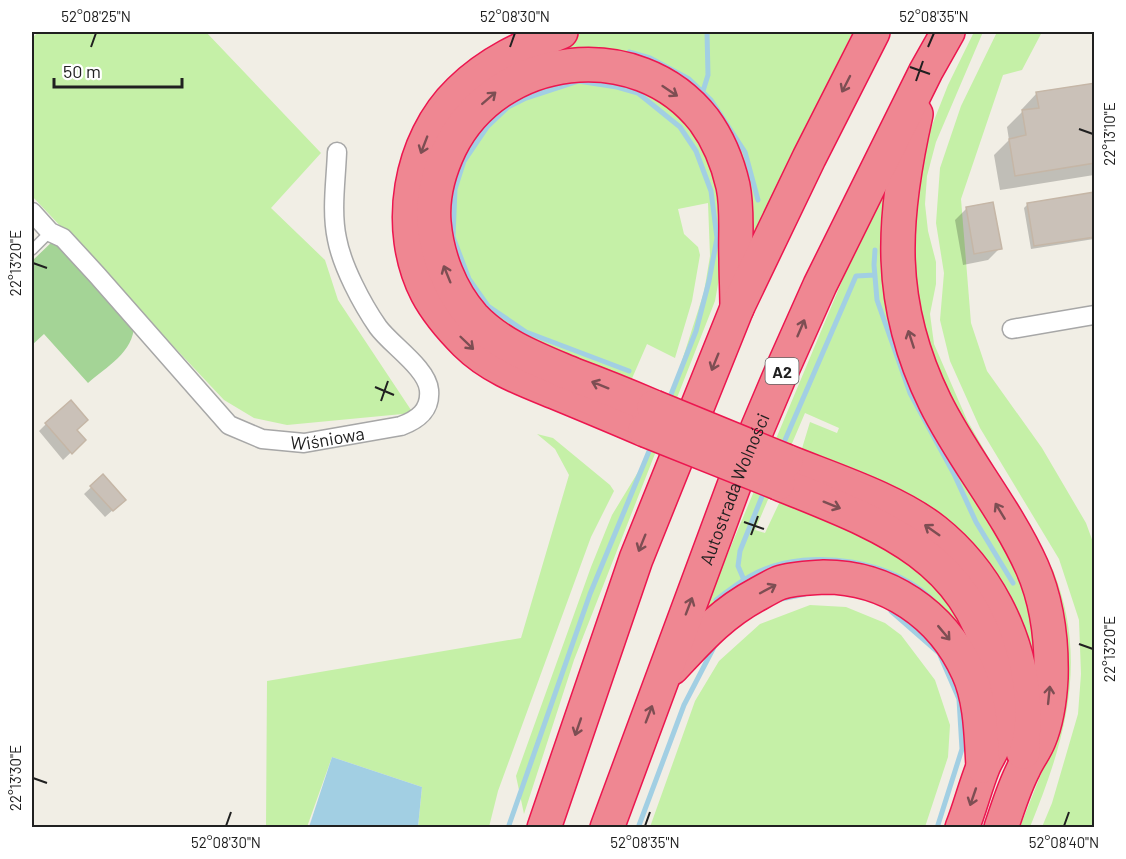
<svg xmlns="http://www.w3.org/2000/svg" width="1126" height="859" font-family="Barlow,sans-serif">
  <rect width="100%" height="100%" fill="#f1eee5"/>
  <path fill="#c5f0a7" d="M39 32H206L321 153 271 208 325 260 338 300 413 413 287 425 254 418 224 400 32 196V38Z
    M585 32H853L805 129 744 257 689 94 524 65 526 55Z
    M974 32H983L936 142 927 176 925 204 928 231 936 262V284L930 314 934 344 967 420 1053 570C1089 661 1065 741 1030 827H1020L1045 764 1063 702 1065 668 945 395 918 320 909 239 920 156 948 85Z
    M997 32H1042L1022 70 1003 75 961 199 971 323 987 371 1042 448 1086 523 1094 545V819L1091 827H1042L1052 803 1078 714 1081 674 1079 620 1059 559 980 428 950 361 940 320 944 273 936 223 940 168 961 106Z
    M594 73 649 91 693 128 708 152 724 199 722 262 715 301 574 660 524 814 516 776 591 567 612 515 646 459 671 395 704 292 710 256 708 203 678 209 684 234 698 247 700 255 692 301 675 358 647 344 630 383 559 358 486 313 453 262 448 187 469 138 524 87Z
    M898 166 887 251 1035 612 1034 715 1024 648 800 455 810 422 837 433 839 428 805 413 755 530 765 533 782 497 893 547 958 606 977 669 852 569 698 625 855 250Z
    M537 434 553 438 610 485 614 491 591 537 498 791 489 827H418L422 787 332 757 307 827 266 828 267 681 521 638 569 475 555 449Z
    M810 605 846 607 885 623 901 635 935 680 950 725 948 757 925 827H650L695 701 719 661 760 624Z"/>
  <path fill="#a4d496" d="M54 240 134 325C134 352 106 367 88 383L44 334 32 345V261Z"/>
  <path fill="#a2cfe3" d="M332 757 422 787 418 827H309Z"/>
  <path fill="#0003" d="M1094 84V175L1000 190 994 155 1009 140 1007 127 1022 112V109L1037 93Z
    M1094 194V239L1031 249 1024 208 1028 204Z
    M966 209 1000 248 988 260 963 265 955 220Z
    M46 424 75 431 84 440 63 460 39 431Z
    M103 476 124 500 105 517 84 494Z"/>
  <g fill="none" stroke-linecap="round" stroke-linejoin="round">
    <path stroke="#a2cfe3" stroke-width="5" d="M629 52 650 58 689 79 711 100 745 152 758 200
      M703 91 708 75 707 32
      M875 250 874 265 877 300 910 393 954 474 976 522 1013 583
      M629 371 526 332 488 306 469 279 453 237 455 189 464 161 487 127 508 107 526 98 578 81 617 87 638 93 680 127 696 151 711 191 717 238 709 281 696 331 668 402
      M782 447 856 276 875 275
      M744 580 738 566 740 551 765 489
      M781 599 805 594
      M716 600C729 590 743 579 758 572 811 547 898 560 937 605
      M891 611 939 653 959 699 962 749 937 828
      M508 828 590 594 652 444
      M638 828 684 705 714 647"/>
  </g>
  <path fill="#cac1b8" stroke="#c5b6a6" stroke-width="1.5" d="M1095 83V163L1015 176 1009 139 1026 135 1022 110 1039 108 1036 92Z
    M1095 192V237L1034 246 1027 203Z
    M993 202 1002 249 974 254 966 207Z
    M71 400 88 420 77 430 86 440 72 454 45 423Z
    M103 474 126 500 113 511 90 486Z"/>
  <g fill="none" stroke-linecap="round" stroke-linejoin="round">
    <defs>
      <path id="service" d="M32 250 50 232"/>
      <g id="minor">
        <path id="s1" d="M32 212 50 232 63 238 97 275 229 425 262 439 304 443 401 426C417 420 431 411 429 390 427 368 391 345 378 327 362 304 342 266 337 239 331 211 336 180 337 152"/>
        <path d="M1012 329 1094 315"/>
      </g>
      <g id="motorway">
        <path d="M561 32C524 47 489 62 460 91 409 140 394 229 427 293 436 310 452 329 466 343 491 368 525 380 557 393 586 405 615 417 645 430"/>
        <path d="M916 114C892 220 886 302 935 402 963 459 1006 509 1032 567 1047 601 1052 640 1051 678 1050 699 1047 721 1039 740 1035 750 1028 759 1024 768 1014 787 1008 808 1001 828"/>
        <path d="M654 407C628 396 601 385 574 375 539 360 500 346 473 317 450 291 437 256 434 222 432 196 439 171 450 148 497 52 637 34 704 120 718 139 728 164 733 186 738 210 735 234 736 258 736 275 737 291 737 308"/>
        <path d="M786 461C833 480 896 500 935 531 985 571 1018 634 1023 697 1025 716 1023 734 1023 752"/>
        <path d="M778 483C872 522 964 550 992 661 998 685 1002 714 996 738 994 749 987 757 983 767 975 787 970 808 962 828"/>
        <path d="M672 668C700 638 722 613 758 594 765 590 772 586 779 583 793 578 809 578 824 577 887 577 942 614 968 672 981 700 981 735 983 766"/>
        <path d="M544 828 636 559 737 308 809 158 873 32"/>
        <path id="s2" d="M607 828 739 472 783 368 820 285 926 71 948 32"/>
      </g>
    </defs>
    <use href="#service" stroke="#a7a7a7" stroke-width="12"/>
    <use href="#minor" stroke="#a7a7a7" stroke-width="21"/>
    <use href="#motorway" stroke="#ec164f" stroke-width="36"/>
    <use href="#service" stroke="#fff" stroke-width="9"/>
    <use href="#minor" stroke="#fff" stroke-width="18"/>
    <use href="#motorway" stroke="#ef8792" stroke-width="33"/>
    <defs>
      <path id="motorway-bridge" d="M654 407 786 461
        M645 430 778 483"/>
    </defs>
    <use href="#motorway-bridge" stroke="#ec164f" stroke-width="36" stroke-linecap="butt"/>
    <use href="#motorway-bridge" stroke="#ef8792" stroke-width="33"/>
  </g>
  <defs><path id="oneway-shaft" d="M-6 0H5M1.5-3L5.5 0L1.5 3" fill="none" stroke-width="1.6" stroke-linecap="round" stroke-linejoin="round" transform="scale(1.5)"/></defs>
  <g stroke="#7d4e53">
    <use href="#oneway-shaft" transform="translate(846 84) rotate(117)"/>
    <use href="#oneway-shaft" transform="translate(670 91) rotate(34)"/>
    <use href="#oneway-shaft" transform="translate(489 98) rotate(-41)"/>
    <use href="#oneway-shaft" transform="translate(424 145) rotate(111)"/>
    <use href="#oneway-shaft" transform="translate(447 274) rotate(-112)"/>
    <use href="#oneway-shaft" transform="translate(801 328) rotate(-67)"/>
    <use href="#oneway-shaft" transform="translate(911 339) rotate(-108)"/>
    <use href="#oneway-shaft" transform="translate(467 343) rotate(44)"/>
    <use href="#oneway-shaft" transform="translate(715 362) rotate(112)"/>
    <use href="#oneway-shaft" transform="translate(600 385) rotate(-158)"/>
    <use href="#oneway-shaft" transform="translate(832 505) rotate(22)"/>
    <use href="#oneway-shaft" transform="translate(1000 511) rotate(-121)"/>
    <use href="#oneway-shaft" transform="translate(932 530) rotate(-145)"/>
    <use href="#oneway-shaft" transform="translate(642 543) rotate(112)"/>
    <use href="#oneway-shaft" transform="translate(768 589) rotate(-28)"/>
    <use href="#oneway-shaft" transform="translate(689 606) rotate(-69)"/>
    <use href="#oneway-shaft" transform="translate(944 633) rotate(50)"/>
    <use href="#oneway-shaft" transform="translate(1049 695) rotate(-84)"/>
    <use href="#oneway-shaft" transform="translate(649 714) rotate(-69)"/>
    <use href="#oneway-shaft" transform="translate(578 727) rotate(109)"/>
    <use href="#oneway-shaft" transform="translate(973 797) rotate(109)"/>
  </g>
  <path fill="none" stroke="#202020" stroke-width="2" d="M91 47 96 33M510 47 515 33M928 47 934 33M910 67 930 74M916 81 923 61M1079 129 1093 134M33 263 47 268M375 387 394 395M381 401 388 381M744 522 764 529M751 535 758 516M1079 644 1093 649M33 778 47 783M226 826 231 812M645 826 650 812M1064 826 1069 812"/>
  <g text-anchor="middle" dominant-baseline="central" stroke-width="5" stroke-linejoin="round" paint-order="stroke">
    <rect fill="#fff" stroke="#636363" stroke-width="1.5" x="765.5" y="358" width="33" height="26" rx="4.5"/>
    <g font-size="16" font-weight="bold" fill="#202020">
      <text x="782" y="371">A2</text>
    </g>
    <g font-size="18" fill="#202020" stroke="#fff">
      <text stroke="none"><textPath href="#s1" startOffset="393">Wiśniowa</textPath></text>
      <text stroke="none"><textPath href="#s2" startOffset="362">Autostrada Wolności</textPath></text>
    </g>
  </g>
  <rect width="1126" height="859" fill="none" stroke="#ffffff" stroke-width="66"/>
  <path d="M54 78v9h128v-9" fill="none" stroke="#202020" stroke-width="3"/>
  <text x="63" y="78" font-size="18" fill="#202020" stroke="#ffffff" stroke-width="4.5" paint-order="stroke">50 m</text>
  <rect x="33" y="33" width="1060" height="793" fill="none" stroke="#202020" stroke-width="2"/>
  <g font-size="15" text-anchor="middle" fill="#202020">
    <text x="96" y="22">52°08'25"N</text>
    <text x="515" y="22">52°08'30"N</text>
    <text x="934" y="22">52°08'35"N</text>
    <text transform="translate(1110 134) rotate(-90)" y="5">22°13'10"E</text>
    <text transform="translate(16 263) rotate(-90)" y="5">22°13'20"E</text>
    <text transform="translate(1110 649) rotate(-90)" y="5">22°13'20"E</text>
    <text transform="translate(16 778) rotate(-90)" y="5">22°13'30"E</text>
    <text x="226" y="848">52°08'30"N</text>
    <text x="645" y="848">52°08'35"N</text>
    <text x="1064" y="848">52°08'40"N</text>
  </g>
</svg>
